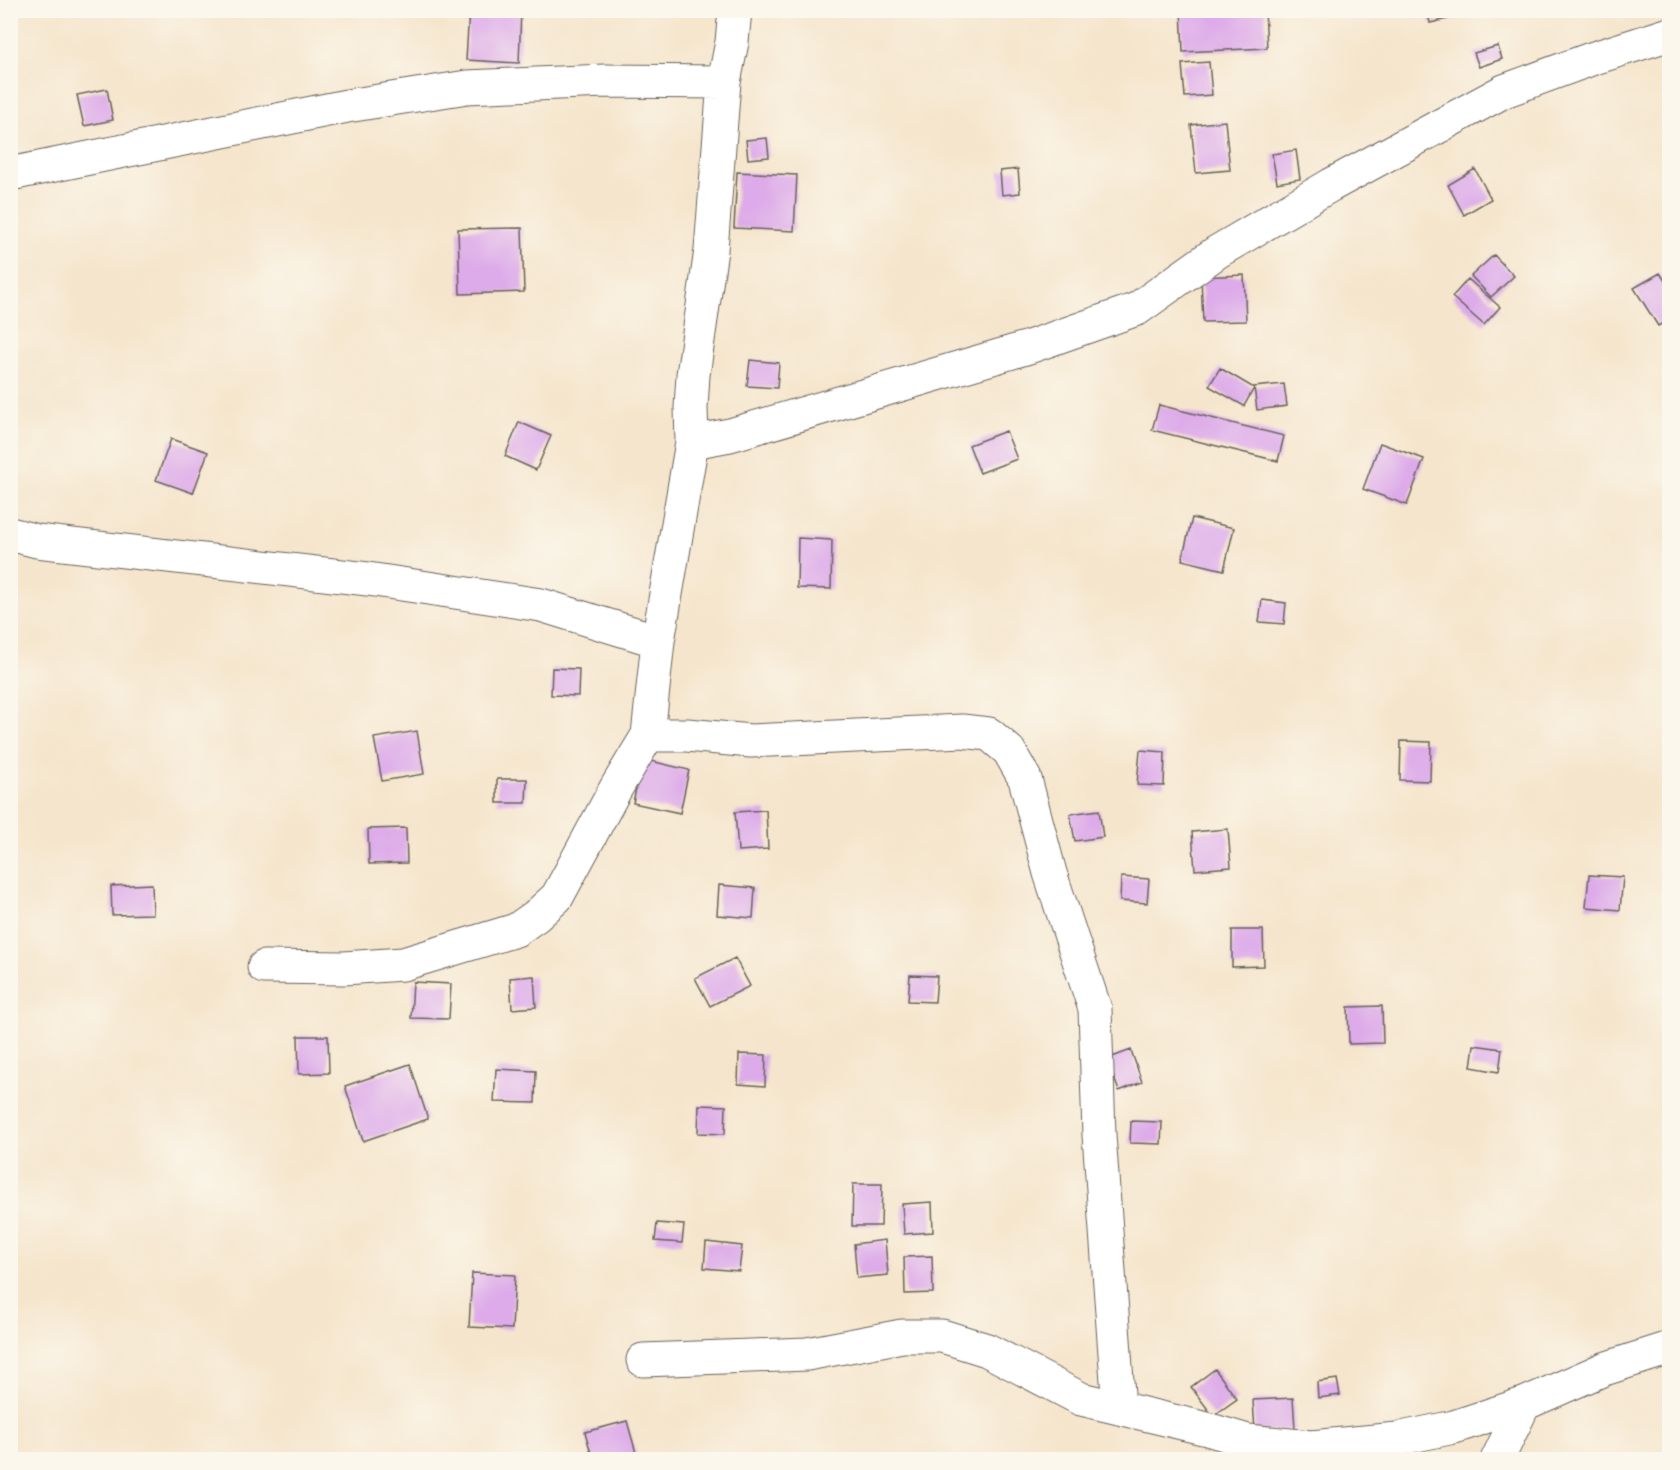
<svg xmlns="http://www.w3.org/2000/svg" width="1680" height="1470" font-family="'Gochi Hand',sans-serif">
  <rect width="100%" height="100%" fill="#fbf7ec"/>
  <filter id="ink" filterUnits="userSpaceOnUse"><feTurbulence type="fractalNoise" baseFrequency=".0167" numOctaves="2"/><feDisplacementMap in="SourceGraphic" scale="12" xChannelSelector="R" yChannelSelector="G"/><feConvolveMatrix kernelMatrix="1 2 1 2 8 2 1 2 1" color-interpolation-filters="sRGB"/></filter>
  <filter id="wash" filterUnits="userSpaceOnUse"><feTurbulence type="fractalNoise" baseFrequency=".008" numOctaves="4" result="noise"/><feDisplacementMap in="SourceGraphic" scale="24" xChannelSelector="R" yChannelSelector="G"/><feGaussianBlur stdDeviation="1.35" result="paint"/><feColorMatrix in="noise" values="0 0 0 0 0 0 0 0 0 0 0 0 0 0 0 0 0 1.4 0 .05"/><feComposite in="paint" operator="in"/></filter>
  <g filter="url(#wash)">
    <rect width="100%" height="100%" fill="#f5e5cc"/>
    <g id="blocks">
      <path fill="#ddabe9" d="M469 10H521L519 63 466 60Z
        M1181 10H1265L1267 48 1183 52Z
        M1427 10H1460L1461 16 1430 23Z
        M1498 46 1502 59 1479 67 1474 53Z
        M1209 62 1212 95 1185 97 1182 64Z
        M107 89 113 120 84 126 77 95Z
        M1225 121 1230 170 1196 173 1191 125Z
        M767 138 769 157 748 159 746 140Z
        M1296 150 1300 179 1277 183 1272 154Z
        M1018 169 1020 193 1002 195 1000 171Z
        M1475 169 1491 199 1464 215 1448 185Z
        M737 172 797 175 794 231 734 228Z
        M522 228 524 292 460 294 458 229Z
        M1494 255 1514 276 1491 297 1471 276Z
        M1660 273 1667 284 1670 283V319L1658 326 1634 288Z
        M1244 275 1246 321 1203 322 1201 277Z
        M1468 279 1500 307 1484 325 1452 297Z
        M750 360 779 363 777 388 747 386Z
        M1220 368 1254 388 1244 406 1209 386Z
        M1284 384 1287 406 1257 410 1254 387Z
        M1159 405 1284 436 1278 461 1152 430Z
        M519 422 551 436 536 470 505 456Z
        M1006 431 1017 459 980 473 969 445Z
        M171 439 208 452 193 493 156 480Z
        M1380 443 1424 459 1407 505 1363 489Z
        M1192 518 1234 528 1224 570 1182 560Z
        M798 538 832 540 831 589 797 588Z
        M1262 600 1286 603 1284 624 1259 622Z
        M552 668 579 669 578 696 551 695Z
        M417 731 424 774 382 781 374 738Z
        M1401 741 1431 742 1430 781 1400 780Z
        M1140 750 1165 752 1164 786 1137 785Z
        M642 759 689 770 680 813 633 803Z
        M497 779H527L526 803H497Z
        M766 810 768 849 738 851 735 812Z
        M1099 810 1103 837 1075 841 1070 814Z
        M406 828 407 863 369 864 368 829Z
        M1228 829 1231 867 1195 870 1192 832Z
        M1589 875 1623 877 1620 910 1586 907Z
        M1121 877 1149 879 1147 903 1120 901Z
        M152 884 153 914 112 915 111 886Z
        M719 885 755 888 753 918 717 915Z
        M1232 930H1263L1264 966 1232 967Z
        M735 958 750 986 710 1006 695 978Z
        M910 975 937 976 935 1002 908 1001Z
        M534 976 536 1007 512 1009 510 978Z
        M413 982 451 984 449 1019 411 1018Z
        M1382 1006 1383 1043 1349 1044 1348 1007Z
        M298 1036H328L329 1073 299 1074Z
        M1474 1045 1502 1049 1499 1072 1471 1067Z
        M1131 1050 1142 1082 1119 1091 1107 1059Z
        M739 1054 766 1055 765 1086 738 1084Z
        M410 1064 428 1119 363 1141 345 1086Z
        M496 1069 536 1071 535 1103 494 1102Z
        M699 1105 726 1106 725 1134 698 1133Z
        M1131 1121 1162 1122 1161 1144 1130 1143Z
        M853 1184H882L881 1226H852Z
        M932 1202 933 1232 904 1234 902 1204Z
        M657 1223 684 1225 682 1243 655 1241Z
        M885 1240 888 1275 857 1278 854 1244Z
        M706 1242 742 1246 739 1271 704 1268Z
        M932 1256 933 1293 905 1294 904 1257Z
        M472 1273 515 1275 512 1329 469 1327Z
        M1215 1369 1237 1399 1213 1416 1191 1387Z
        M1337 1379 1340 1395 1318 1398 1317 1382Z
        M1293 1398 1295 1429 1255 1432 1253 1400Z
        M627 1421 638 1460H593L585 1432Z"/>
    </g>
  </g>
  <g filter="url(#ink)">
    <use href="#blocks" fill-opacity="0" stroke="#68625a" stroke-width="1.5"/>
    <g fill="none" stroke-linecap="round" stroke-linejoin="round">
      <defs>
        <path id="street" d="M10 174 347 106 467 87 605 81 724 82
          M692 442 730 435 1029 347 1137 309 1217 252 1331 185 1504 91 1591 59 1670 34
          M10 534 37 541 368 579 541 605 658 641
          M648 735H687L751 741 962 731 989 734 1009 751 1025 779 1050 873 1095 1009 1099 1135 1119 1408
          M264 967 344 968 403 964 516 930 536 916 557 897 616 788 648 735 658 641 692 442 691 407 693 375 711 250 724 82 732 42 735 10
          M643 1360 807 1354 902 1336H942L987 1350 1081 1399 1207 1429 1248 1441 1311 1447 1397 1439 1454 1427 1524 1404 1604 1369 1670 1348
          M1497 1460 1524 1404"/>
      </defs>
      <use href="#street" stroke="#68625a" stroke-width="35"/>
      <use href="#street" stroke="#fff" stroke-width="33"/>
    </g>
  </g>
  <rect width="1680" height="1470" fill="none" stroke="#fbf7ec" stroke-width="36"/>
</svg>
